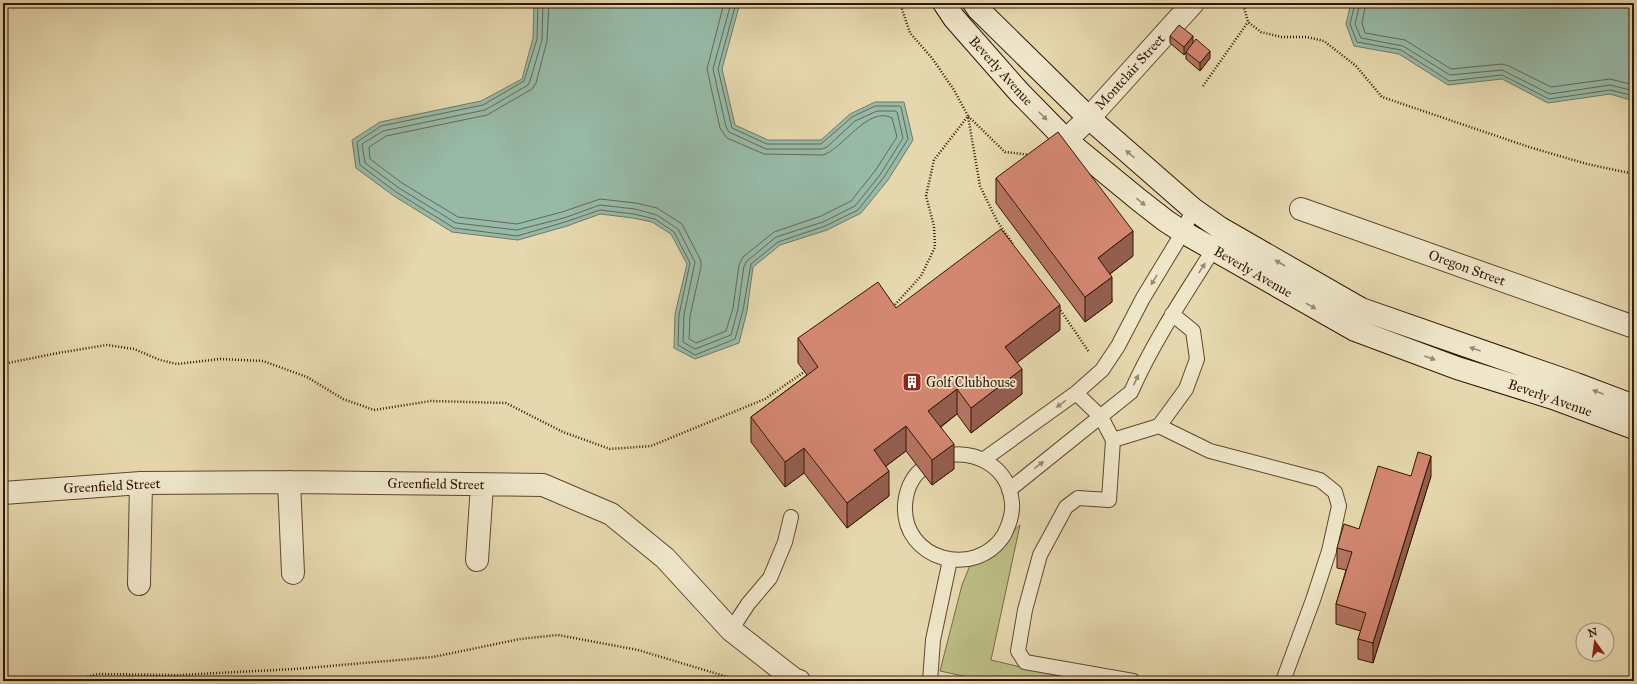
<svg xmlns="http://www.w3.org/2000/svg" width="1637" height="684" font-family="'IM FELL Great Primer',serif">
  <rect width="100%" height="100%" fill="#e6d8ae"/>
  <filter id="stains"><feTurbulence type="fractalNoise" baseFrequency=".005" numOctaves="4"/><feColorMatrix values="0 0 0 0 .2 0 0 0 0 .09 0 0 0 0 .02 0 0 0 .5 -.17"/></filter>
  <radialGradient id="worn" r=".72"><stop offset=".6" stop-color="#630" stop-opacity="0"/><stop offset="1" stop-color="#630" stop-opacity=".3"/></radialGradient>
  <path fill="#bcbc85" stroke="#786945" d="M1020 525 991 660 1080 681H987L940 671 962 585 973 558 1006 537Z"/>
  <path fill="#97baa8" stroke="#6f7867" d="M534 3H740L722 69 735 125 768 140H821L850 114 875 102H904L913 140 888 180 861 213 827 230 780 245 753 267 747 311 739 343 695 359 674 348 675 314 687 264 671 234 652 222 633 218 600 214 567 226 518 240 452 232 394 196 356 168 352 140 380 122 481 101 522 79 533 38Z
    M1351 3H1634V101L1610 94 1548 103 1502 79 1448 85 1399 54 1354 46 1346 24Z"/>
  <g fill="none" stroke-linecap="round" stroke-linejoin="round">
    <path stroke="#656856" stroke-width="1" d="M538 3 537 39 524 81 483 105 381 126 357 142 360 165 396 192 454 228 517 236 565 222 600 210 634 214 655 219 674 232 690 263 679 315 678 345 695 355 735 339 743 310 751 264 778 242 825 226 858 210 884 177 908 139 901 107 899 106H875L852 117 821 144H767L732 128 718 69 736 3
      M543 3 542 40 530 81 528 85 485 110 383 131 362 144 365 163 399 188 456 223 517 230 564 218 600 205 635 209 657 215 678 229 695 262 684 315 683 342 695 349 731 335 738 309 744 266 747 261 776 237 823 222 855 206 880 175 903 138 897 112 895 111H877L855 121 827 147 822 149H766L729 132 726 127 713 69 731 3
      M549 3 547 41 536 83 532 89 487 115 386 136 369 147 370 159 402 183 458 217 517 224 562 212 600 199 636 203 657 208 682 224 701 261V267L690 316 689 339 696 343 726 331 733 308 739 265 743 257 774 232 821 216 851 201 875 171 897 137 892 118C868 105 842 150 823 155L764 154 727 138 720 128 707 69 724 3
      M1355 3 1350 24 1357 42 1401 50 1449 81 1502 75 1549 99 1610 90 1634 96
      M1360 3 1355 24 1361 38 1403 46 1450 75 1502 70 1550 94 1610 85 1634 91
      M1366 3 1362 23 1365 33 1405 40 1451 69 1502 64 1509 66 1551 87 1610 79 1634 85"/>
    <defs>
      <path id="lane" d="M1076 393 1101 417 1113 440 1109 500 1078 498 1066 507 1040 555 1025 610 1018 651 1025 662 1133 681
        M1159 426 1210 451 1320 480 1335 492 1339 506 1329 551 1313 600 1283 681
        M1113 440 1159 426 1186 389 1197 359 1193 331 1172 314
        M983 460 1076 393 1102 370 1118 346 1143 298 1183 232 1193 209
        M921 470C911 478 906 492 905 505 902 560 975 580 1004 535 1009 525 1013 514 1012 503 1009 467 976 449 944 456
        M1009 490 1131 392C1153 342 1184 296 1213 250L1215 243
        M731 630 748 604 770 578 785 542 791 517
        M930 681 933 640 950 560"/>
      <path id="street" d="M1066 140 1089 118 1193 3
        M1301 209 1634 327
        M289 482 293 573
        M3 493 141 483 289 482 543 485 611 514 665 558 731 630 795 680 799 681
        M477 560 482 485
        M139 584 141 483"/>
      <path id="secondary" d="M944 3 954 18 1019 92 1066 140 1139 200 1166 221 1183 232 1355 330 1457 368 1553 398 1634 428
        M974 3 978 9 1089 118 1193 209 1220 228 1361 309 1576 384 1634 406"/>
    </defs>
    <use href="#lane" stroke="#60462f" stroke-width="16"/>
    <use href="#street" stroke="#60462f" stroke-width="24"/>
    <use href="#secondary" stroke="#331605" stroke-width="24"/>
    <path stroke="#331605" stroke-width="2.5" stroke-dasharray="1 2" stroke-linecap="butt" d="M900 3 910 33 932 58 954 90 968 116 980 186 997 221 1013 244
      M1246 3 1244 7 1248 22 1261 32 1281 37H1307L1324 41 1356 66 1382 97 1529 147 1587 164 1634 174
      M1203 86 1248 22
      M893 307 921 276 935 247 934 226 926 196 934 160 968 116 1005 152 1031 155
      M1059 308 1089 352
      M3 364 58 353 107 345 134 349 160 360 177 364 220 359 263 361 307 377 343 399 374 410 431 401 506 403 563 432 610 449 651 446 765 399 804 372
      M70 681 98 674 179 675 295 669 433 657 520 639 558 635 638 650 741 681"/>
    <use href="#lane" stroke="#efe6ca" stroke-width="14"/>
    <use href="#street" stroke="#efe6ca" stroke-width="22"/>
    <use href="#secondary" stroke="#efe6ca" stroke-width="22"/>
  </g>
  <path fill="#b57461" stroke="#331605" d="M1170 36 1193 42 1210 58 1200 71 1186 59V53L1184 55 1170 43Z
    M996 178 1133 256 1110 274 1112 302 1085 322 996 203Z
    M896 308 1060 330 1017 362 1022 394 971 433 957 414 941 427 954 469 932 485 906 451 886 466 889 496 847 528 804 473 785 487 751 442V417L807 375 798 363V338Z
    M1411 476H1431L1373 663 1358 659V639L1361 631 1336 624V604L1346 570 1337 568V548L1359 529Z"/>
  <path fill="#945e4f" stroke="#331605" d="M1193 36V44L1184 55V47Z
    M1210 51V58L1200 71V63Z
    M1133 231V256L1098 283V258Z
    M1112 277V302L1085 322V297Z
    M1060 305V330L1005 372V347Z
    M1022 369V394L971 433V408Z
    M957 389V414L928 436V411Z
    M906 426V451L874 475V450Z
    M954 444V469L932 485V460Z
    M804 448V473L785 487V462Z
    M1431 456V476L1373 663V643Z
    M889 471V496L847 528V503Z"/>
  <path fill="#d38771" stroke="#331605" d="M1179 25 1193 36 1184 47 1170 36Z
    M1196 39 1210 51 1200 63 1186 52Z
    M1058 132 1133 231 1098 258 1112 277 1085 297 996 178Z
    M1001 229 1060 305 1005 347 1022 369 971 408 957 389 928 411 954 444 932 460 906 426 874 450 889 471 847 503 804 448 785 462 751 417 818 367 798 338 878 282 896 308Z
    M1418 452 1431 456 1373 643 1358 639 1366 613 1336 604 1352 552 1337 548 1344 524 1359 529 1378 466 1411 476Z"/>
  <defs><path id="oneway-solid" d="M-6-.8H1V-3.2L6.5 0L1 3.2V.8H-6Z"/></defs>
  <g fill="#9a8871">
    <use href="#oneway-solid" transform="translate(1043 116) rotate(45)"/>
    <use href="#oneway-solid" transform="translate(1130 154) rotate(-139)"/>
    <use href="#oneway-solid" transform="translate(1141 202) rotate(39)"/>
    <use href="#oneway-solid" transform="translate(1280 263) rotate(-150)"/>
    <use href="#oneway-solid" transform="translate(1202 268) rotate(-57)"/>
    <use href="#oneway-solid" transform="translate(1154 280) rotate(121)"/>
    <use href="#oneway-solid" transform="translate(1311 306) rotate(29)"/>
    <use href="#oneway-solid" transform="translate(1475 349) rotate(-161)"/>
    <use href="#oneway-solid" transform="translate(1430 358) rotate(20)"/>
    <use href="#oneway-solid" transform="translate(1136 380) rotate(-65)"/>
    <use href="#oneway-solid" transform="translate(1598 392) rotate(-159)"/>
    <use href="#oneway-solid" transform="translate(1061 404) rotate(144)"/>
    <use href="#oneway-solid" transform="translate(1039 465) rotate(-38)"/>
  </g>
  <defs>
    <symbol id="building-square" viewBox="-11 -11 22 22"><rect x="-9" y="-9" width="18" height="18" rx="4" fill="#8f2418" stroke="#efe6ca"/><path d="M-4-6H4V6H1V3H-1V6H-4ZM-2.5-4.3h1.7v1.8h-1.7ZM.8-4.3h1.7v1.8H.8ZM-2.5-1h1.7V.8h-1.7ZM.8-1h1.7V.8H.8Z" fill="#fff"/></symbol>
  </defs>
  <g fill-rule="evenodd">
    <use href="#building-square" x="901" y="371" width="22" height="22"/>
  </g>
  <g text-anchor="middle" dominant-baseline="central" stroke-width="3.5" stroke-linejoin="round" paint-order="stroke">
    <g font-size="14" fill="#331605" stroke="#efe6ca">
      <text transform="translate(1001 71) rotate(48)">Beverly Avenue</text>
      <text transform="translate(1130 72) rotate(-48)">Montclair Street</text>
      <text transform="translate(1467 268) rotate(20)">Oregon Street</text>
      <text transform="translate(1253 272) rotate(30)">Beverly Avenue</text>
      <text transform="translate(1550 398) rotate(19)">Beverly Avenue</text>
      <text transform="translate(436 484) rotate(1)">Greenfield Street</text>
      <text transform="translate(112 486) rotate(-3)">Greenfield Street</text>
    </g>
    <g font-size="14" fill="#331605" stroke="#efe6ca" text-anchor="start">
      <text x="926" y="382">Golf Clubhouse</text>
    </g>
  </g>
  <rect width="1637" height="684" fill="none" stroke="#e6d8ae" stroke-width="16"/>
  <rect x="4" y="4" width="1629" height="676" fill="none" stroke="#331605" stroke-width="2"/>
  <rect x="8" y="8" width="1621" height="668" fill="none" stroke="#331605"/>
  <g transform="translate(1595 642) rotate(346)"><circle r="19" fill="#efe6ca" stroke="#a4937b"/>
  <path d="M0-3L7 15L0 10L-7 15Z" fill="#8f2418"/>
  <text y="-6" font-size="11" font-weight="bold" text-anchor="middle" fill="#331605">N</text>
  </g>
  <rect width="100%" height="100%" filter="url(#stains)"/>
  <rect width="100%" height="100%" fill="url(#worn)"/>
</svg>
